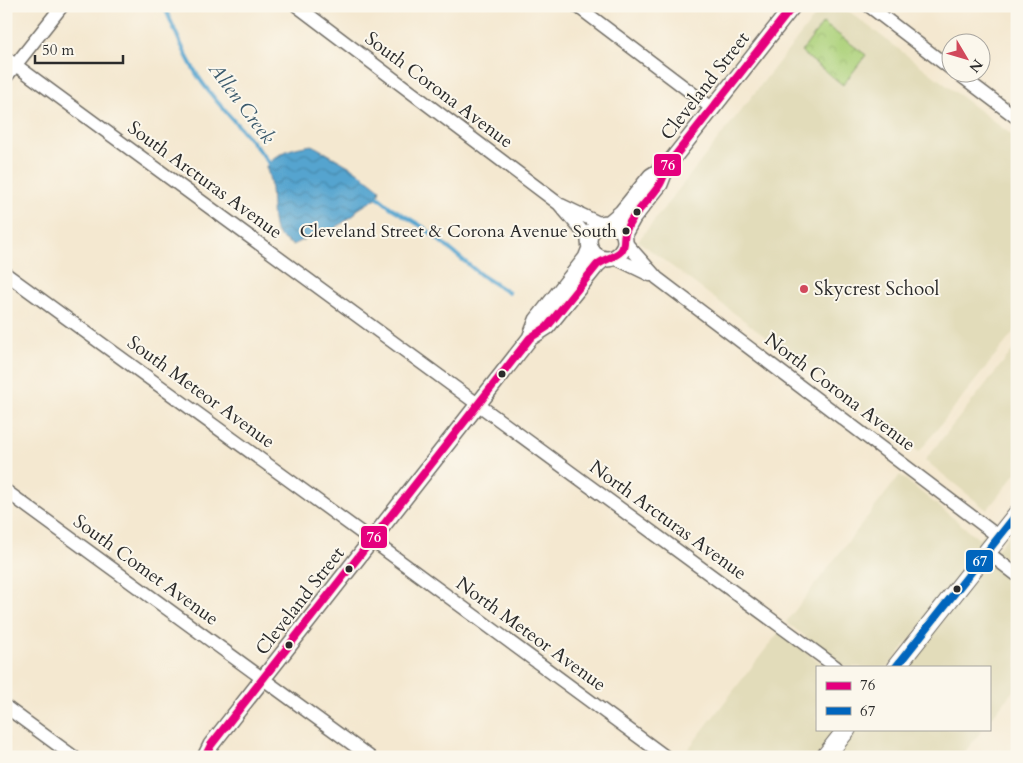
<svg xmlns="http://www.w3.org/2000/svg" width="1023" height="763" font-family="Cardo,serif">
  <defs>
    <pattern id="park-crowns" width="20" height="18" patternUnits="userSpaceOnUse" patternTransform="scale(1.25)"><rect width="20" height="18" fill="#add27b"/><path d="M2 6a3 3 0 1 1 6 0M12 15a3 3 0 1 1 6 0" fill="none" stroke="#95b46a"/></pattern>
    <pattern id="water-waves" width="16" height="10" patternUnits="userSpaceOnUse" patternTransform="scale(1.25)"><rect width="16" height="10" fill="#55a4cf"/><path d="M0 5q4-4 8 0t8 0" fill="none" stroke="#4786a8"/></pattern>
  </defs>
  <rect width="100%" height="100%" fill="#fbf7ec"/>
  <filter id="ink" filterUnits="userSpaceOnUse"><feTurbulence type="fractalNoise" baseFrequency=".02" numOctaves="2"/><feDisplacementMap in="SourceGraphic" scale="10" xChannelSelector="R" yChannelSelector="G"/><feConvolveMatrix kernelMatrix="1 2 1 2 8 2 1 2 1" color-interpolation-filters="sRGB"/></filter>
  <filter id="wash" filterUnits="userSpaceOnUse"><feTurbulence type="fractalNoise" baseFrequency=".0096" numOctaves="4" result="noise"/><feDisplacementMap in="SourceGraphic" scale="20" xChannelSelector="R" yChannelSelector="G"/><feGaussianBlur stdDeviation="1.12" result="paint"/><feColorMatrix in="noise" values="0 0 0 0 0 0 0 0 0 0 0 0 0 0 0 0 0 1.4 0 .05"/><feComposite in="paint" operator="in"/></filter>
  <g filter="url(#wash)">
    <rect width="100%" height="100%" fill="#f4e8d0"/>
    <path fill="#e2dcba" d="M823 6H842L1017 139V328L919 452 638 241Z
      M1017 345V472L987 510 925 460Z
      M900 475 979 539 984 533 990 537 888 667H846L786 622Z
      M1017 525V568L996 551Z
      M988 561 1017 583V686L989 721V667H905Z
      M779 632 826 667H817V729H838L817 757H682Z
      M856 729H983L961 757H834Z"/>
    <path fill="url(#park-crowns)" stroke="#6c7e53" d="M823 23 866 55 843 85 801 52Z"/>
    <path fill="url(#water-waves)" stroke="#40687d" d="M312 145 356 170 380 189 378 197 357 210 354 215 332 230 316 234 293 245C285 241 276 235 274 226 270 206 274 186 266 167 279 151 292 148 312 145Z"/>
    <g fill="none" stroke-linecap="round" stroke-linejoin="round">
      <path stroke="#55a4cf" stroke-width="4" d="M164 6C177 34 188 65 207 89 227 115 250 137 269 163
        M378 197 390 207 423 227 481 275 509 293"/>
    </g>
  </g>
  <g filter="url(#ink)">
    <g fill="none" stroke-linecap="round" stroke-linejoin="round">
      <defs>
        <path id="minor" d="M297 6 559 204 589 239
          M577 6 713 109
          M869 6 950 68
          M6 58 836 667
          M956 72 1017 118
          M6 77 62 6
          M561 205 601 224
          M625 242 657 278 999 537
          M613 257 650 275
          M6 274 385 550 666 757
          M6 491 370 757
          M987 552 1017 575
          M6 707 74 757"/>
        <path id="tertiary" d="M609 223 622 212 651 176 667 166
          M589 241a18 18 0 1 1 36 0a18 18 0 1 1-36 0Z
          M624 234 633 218 660 184 667 166 793 6
          M530 338 537 320 586 258 590 248
          M205 757 211 745 530 338 547 327 597 265 604 259"/>
        <path id="secondary" d="M896 667 1017 514
          M825 757 847 729"/>
      </defs>
      <use href="#minor" stroke="#716d65" stroke-width="15"/>
      <use href="#tertiary" stroke="#716d65" stroke-width="18"/>
      <use href="#secondary" stroke="#716d65" stroke-width="20"/>
      <use href="#minor" stroke="#fff" stroke-width="12"/>
      <use href="#tertiary" stroke="#fff" stroke-width="15"/>
      <use href="#secondary" stroke="#fff" stroke-width="18"/>
      <defs>
        <path id="bus-1" d="M205 757 211 745 530 338 547 327 597 265C604 259 614 258 621 251 626 245 623 239 625 233 631 214 650 201 660 184 663 179 665 172 667 166L793 6"/>
        <path id="bus-2" d="M896 667 1017 514"/>
      </defs>
      <use href="#bus-1" stroke="#fbf7ec" stroke-width="11"/>
      <use href="#bus-2" stroke="#fbf7ec" stroke-width="11"/>
      <use href="#bus-1" stroke="#e5007d" stroke-width="8"/>
      <use href="#bus-2" stroke="#0065bd" stroke-width="8"/>
    </g>
  </g>
  <g fill="#2b2b2b" stroke="#fbf7ec" stroke-width="2">
    <circle cx="637" cy="212" r="4.5"/>
    <circle cx="626" cy="231" r="4.5"/>
    <circle cx="502" cy="374" r="4.5"/>
    <circle cx="349" cy="569" r="4.5"/>
    <circle cx="957" cy="589" r="4.5"/>
    <circle cx="289" cy="645" r="4.5"/>
  </g>
  <circle fill="#d1495b" stroke="#fbf7ec" stroke-width="2" cx="804" cy="289" r="5"/>
  <g text-anchor="middle" dominant-baseline="central" stroke-width="4" stroke-linejoin="round" paint-order="stroke">
    <g font-size="18" fill="#2b2b2b" stroke="#fbf7ec" text-anchor="end">
      <text x="617" y="231">Cleveland Street &amp; Corona Avenue South</text>
    </g>
    <g font-size="19" fill="#2b2b2b" stroke="#fbf7ec">
      <text transform="translate(705 86) rotate(-52)">Cleveland Street</text>
      <text transform="translate(439 90) rotate(37)">South Corona Avenue</text>
      <text transform="translate(205 180) rotate(36)">South Arcturas Avenue</text>
      <text transform="translate(201 392) rotate(36)">South Meteor Avenue</text>
      <text transform="translate(840 392) rotate(37)">North Corona Avenue</text>
      <text transform="translate(668 520) rotate(36)">North Arcturas Avenue</text>
      <text transform="translate(146 570) rotate(36)">South Comet Avenue</text>
      <text transform="translate(300 601) rotate(-52)">Cleveland Street</text>
      <text transform="translate(531 634) rotate(36)">North Meteor Avenue</text>
    </g>
    <g font-size="19" fill="#2b2b2b" stroke="#fbf7ec" text-anchor="start">
      <text x="814" y="289">Skycrest School</text>
    </g>
    <g font-size="20" font-style="italic" fill="#3c5b6d" stroke="#fbf7ec">
      <text transform="translate(242 103) rotate(53)">Allen Creek</text>
    </g>
  </g>
  <g stroke="#fbf7ec" stroke-width="2">
    <rect x="653" y="153" width="29" height="24" rx="5" fill="#e5007d"/>
    <rect x="360" y="525" width="28" height="24" rx="5" fill="#e5007d"/>
    <rect x="965" y="549" width="29" height="24" rx="5" fill="#0065bd"/>
  </g>
  <g font-size="14" text-anchor="middle" font-weight="bold" fill="#fff">
    <text x="668" y="170">76</text>
    <text x="374" y="542">76</text>
    <text x="980" y="566">67</text>
  </g>
  <rect width="1023" height="763" fill="none" stroke="#fbf7ec" stroke-width="25"/>
  <rect x="816" y="666" width="175" height="65" fill="#fbf7ec" stroke="#a8a59f"/>
  <rect x="826" y="682" width="25" height="8" fill="#e5007d" stroke="#a8a59f"/>
  <text x="860" y="690" font-size="15" fill="#2b2b2b">76</text>
  <rect x="826" y="707" width="25" height="8" fill="#0065bd" stroke="#a8a59f"/>
  <text x="860" y="716" font-size="15" fill="#2b2b2b">67</text>
  <g transform="translate(966 58) rotate(128)"><circle r="24" fill="#fbf7ec" stroke="#a8a59f"/>
  <path d="M0-4L9 19L0 12L-9 19Z" fill="#d1495b"/>
  <text y="-8" font-size="14" font-weight="bold" text-anchor="middle" fill="#2b2b2b">N</text>
  </g>
  <path d="M35 55v8h88v-8" fill="none" stroke="#2b2b2b" stroke-width="2.5"/>
  <text x="42" y="55" font-size="15" fill="#2b2b2b" stroke="#fbf7ec" stroke-width="4" paint-order="stroke">50 m</text>
</svg>
